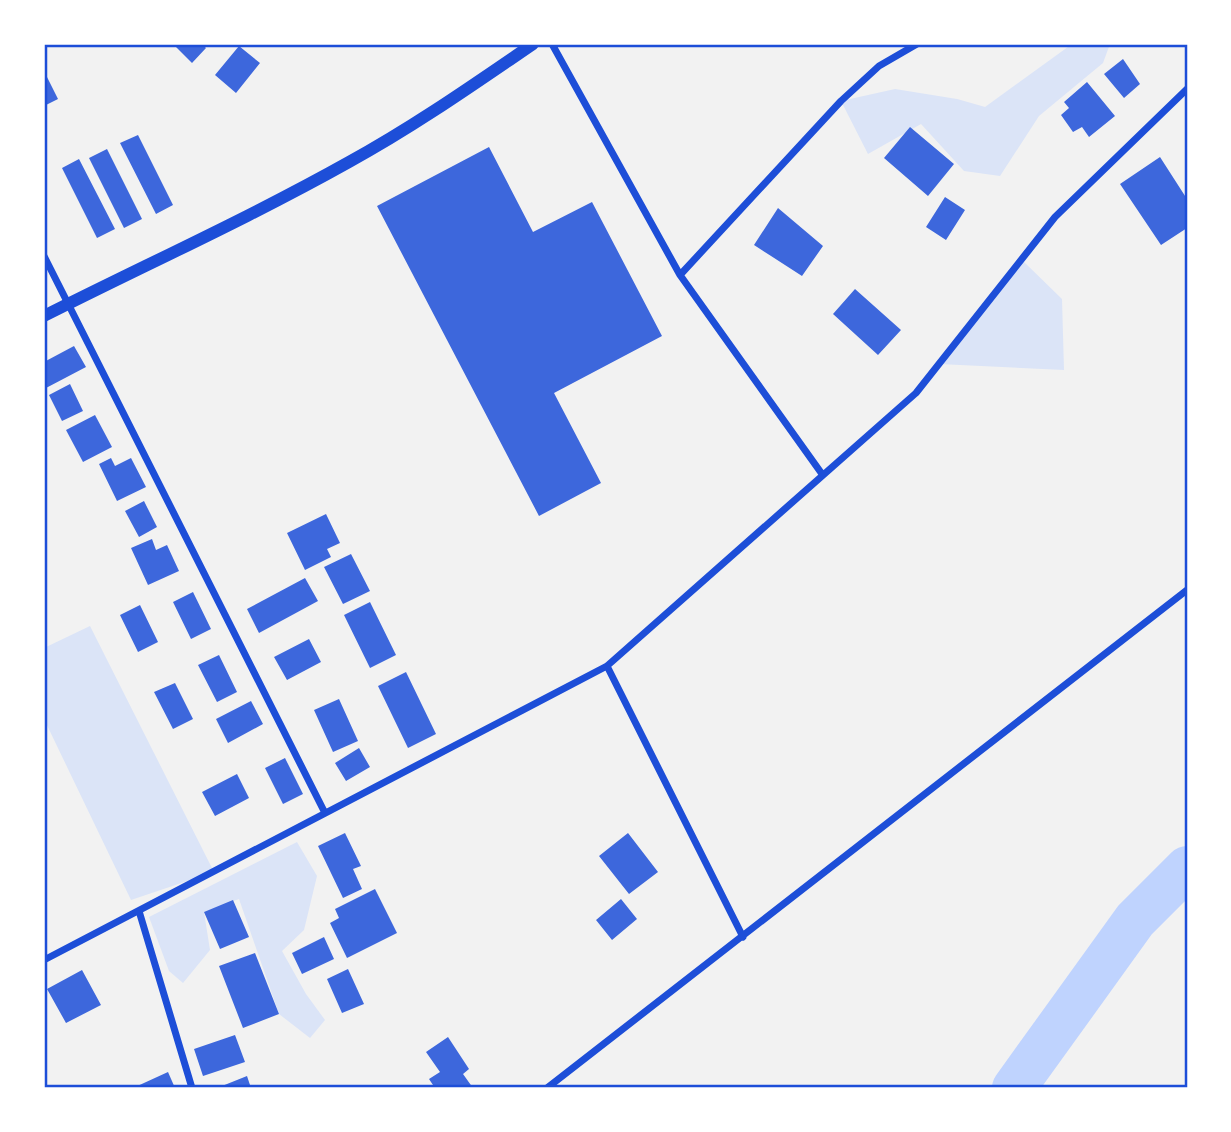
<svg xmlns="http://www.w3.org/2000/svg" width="1231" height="1132" font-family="'Titillium Web',sans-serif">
  <rect width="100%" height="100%" fill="#f2f2f2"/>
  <path fill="#dbe4f7" d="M1072 44H1110L1103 63 1039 116 1000 176 964 171 921 124 868 154 841 101 895 89 957 99 985 107Z
    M1022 260 1062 299 1064 370 939 364Z
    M90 626 214 872 131 900 44 719V648Z
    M297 842 317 876 304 930 282 951 306 994 325 1020 310 1038 279 1014 239 899 204 912 210 950 183 983 169 971 149 917Z"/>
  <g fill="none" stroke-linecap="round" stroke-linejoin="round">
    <path stroke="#bfd3fe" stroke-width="44" d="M1014 1088 1135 920 1187 868"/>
  </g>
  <path fill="#3d67dc" d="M177 44H202L206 48 192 63 175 46Z
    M239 46 260 63 236 93 215 75Z
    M1123 59 1140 84 1124 98 1104 74Z
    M44 71 58 99 44 106Z
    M1087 82 1115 116 1089 137 1082 127 1073 132 1061 115 1069 108 1064 102Z
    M910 127 954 164 928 196 884 158Z
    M138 135 173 205 156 214 120 143Z
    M489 147 533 232 592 202 662 336 554 393 601 483 539 516 377 206Z
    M107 149 142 219 124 228 89 158Z
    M1160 157 1187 199V228L1161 245 1120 184Z
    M79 159 115 229 97 238 62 168Z
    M945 197 965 210 946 240 926 227Z
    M778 208 823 246 802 276 754 245Z
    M855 289 901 330 878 355 833 314Z
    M74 346 86 367 46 388 44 383V362Z
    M70 384 83 411 62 421 49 395Z
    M95 415 112 447 83 462 66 430Z
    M111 458 115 466 131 458 146 487 117 501 99 464Z
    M144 501 157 527 139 537 125 511Z
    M326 514 340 543 327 549 331 557 305 570 287 533Z
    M152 539 156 550 167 545 179 571 148 585 131 548Z
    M351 554 370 591 343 604 324 567Z
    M305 578 318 601 259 633 247 609Z
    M193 592 211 629 191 639 173 602Z
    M370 602 396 655 370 668 344 615Z
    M140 605 158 642 138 652 120 615Z
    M309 639 321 662 287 680 274 657Z
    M219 655 237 692 217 702 198 665Z
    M406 672 436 734 408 748 378 686Z
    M175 683 193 719 173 729 154 692Z
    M339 699 358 741 333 752 314 710Z
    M251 701 263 724 228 743 216 719Z
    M359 748 370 767 346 781 335 763Z
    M285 758 303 794 283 804 265 768Z
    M237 774 249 798 215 816 202 792Z
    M345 833 361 866 353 869 362 889 343 898 318 846Z
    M628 833 658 872 629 894 599 856Z
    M375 889 397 933 347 958 330 923 339 918 335 909Z
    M621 899 637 919 612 940 596 920Z
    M233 900 249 937 220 949 204 912Z
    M324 937 334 959 302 974 292 953Z
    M255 953 279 1014 243 1028 219 966Z
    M348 969 364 1004 342 1013 327 979Z
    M82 970 101 1005 66 1023 47 989Z
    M235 1035 245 1062 203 1076 194 1049Z
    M448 1037 469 1069 463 1074 473 1088H435L429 1079 440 1072 426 1052Z
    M168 1072 175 1088H133Z
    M247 1076 251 1088H217Z"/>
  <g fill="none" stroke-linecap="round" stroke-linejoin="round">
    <path stroke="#1d4ed8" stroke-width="7" d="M552 44 680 275 822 474
      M44 256 325 813
      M680 275 841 101 879 66 917 44
      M607 666 743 937
      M139 911 192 1088
      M44 960 607 666 916 393 1055 217 1187 89
      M547 1088 1187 590"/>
    <path stroke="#1d4ed8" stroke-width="12" d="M44 316C145 265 249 218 349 162 413 127 473 85 533 44"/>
  </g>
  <rect width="1231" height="1132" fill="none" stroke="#ffffff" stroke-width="91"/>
  <rect x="46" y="46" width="1140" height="1040" fill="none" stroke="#1d4ed8" stroke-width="2.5"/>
</svg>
